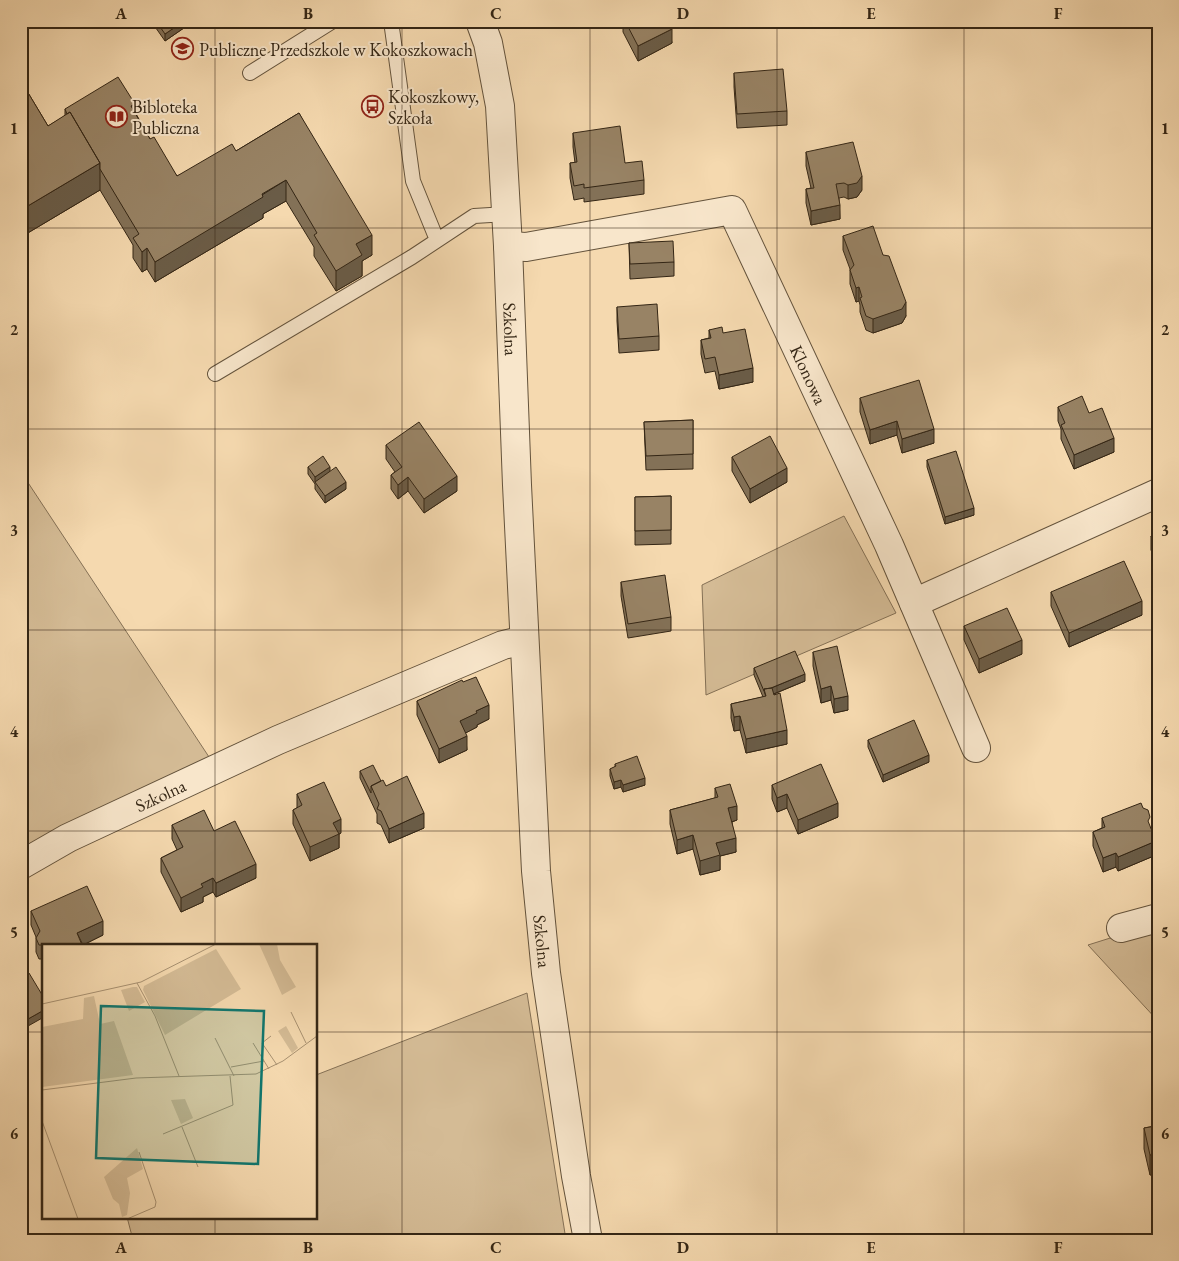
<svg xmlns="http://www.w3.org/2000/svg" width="1179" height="1261" font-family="'EB Garamond',serif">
  <rect width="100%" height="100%" fill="#f5d9af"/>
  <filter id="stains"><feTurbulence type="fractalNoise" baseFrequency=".004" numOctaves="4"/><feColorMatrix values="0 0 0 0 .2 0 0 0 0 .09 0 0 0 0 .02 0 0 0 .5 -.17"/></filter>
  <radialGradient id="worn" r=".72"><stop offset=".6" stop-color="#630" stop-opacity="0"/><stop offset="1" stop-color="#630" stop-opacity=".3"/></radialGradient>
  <path fill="#d4bb95" stroke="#847055" d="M21 472 211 760 21 849Z
    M844 516 896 613 706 695 702 585Z
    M1158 923V1021L1088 945Z
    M527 993 566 1240H133L127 1217H316V1075Z"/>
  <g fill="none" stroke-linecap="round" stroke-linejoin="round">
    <defs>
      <path id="lane" d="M391 21 413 181 437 240
        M250 73 333 21
        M215 374 412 257 474 216 507 214"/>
      <g id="street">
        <path id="s1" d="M480 21 488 43 500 106 508 246 517 485 536 871 546 973 576 1176 588 1240"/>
        <path id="s2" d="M508 246 526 247 732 210 889 545 976 748"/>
        <path d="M914 603 1158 493"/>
        <path id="s3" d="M21 865 68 838 278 740 503 645 524 640"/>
        <path d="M1121 928 1158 918"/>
      </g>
    </defs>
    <use href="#lane" stroke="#64533c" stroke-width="16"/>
    <use href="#street" stroke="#64533c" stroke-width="30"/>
    <use href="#lane" stroke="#f8e6cb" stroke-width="14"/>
    <use href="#street" stroke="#f8e6cb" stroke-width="28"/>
  </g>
  <path fill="#837157" stroke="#342615" d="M151 21H194L165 41Z
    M623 21H668L672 43 638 61 623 32Z
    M734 73 787 111V125L737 128 734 87Z
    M21 81 48 126 65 116V109L135 112 150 139 177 176 236 151 299 113 372 255 362 261V276L336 291 314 256V247L286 201 263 214V218L155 282 147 269 142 272 133 258V245L100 190 21 237Z
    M573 133 625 163 644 180V194L584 202V198L574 200 570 178V163H575L573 147Z
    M806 152 862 190 857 197 848 199 844 197 839 198 840 219 811 225 806 203V189L811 188 806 166Z
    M843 236 883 255 906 316 902 323 873 333 866 330 860 312V305L859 301 856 302 850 284V269L843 250Z
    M629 243 674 262V276L630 279Z
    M617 307 659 336V350L619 353 617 321Z
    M709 330 723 333 753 382 719 389 715 371 705 373 701 354V340L709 338Z
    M860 398 934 443 902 453 897 435 870 444 860 412Z
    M1058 407 1089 413 1114 452 1074 469 1061 439V429L1058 421Z
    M693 420V469L646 470 644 422Z
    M386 445 457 491 424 513 408 491 398 499 391 489V475L395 472 386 459Z
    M732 457 787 482 750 503 732 471Z
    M927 460 974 515 945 524 927 467Z
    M308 467 346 489 325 503 315 489V484L308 474Z
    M671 496V544L635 545V497Z
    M1158 533V566L1151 550V536Z
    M621 582 671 617V631L628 638 621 596Z
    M1051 592 1142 615 1069 647 1051 606Z
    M964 626 1022 654 979 673 964 640Z
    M813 652 848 710 834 713 831 700 821 703 813 666Z
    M754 668 805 681 774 694 787 744 746 753 740 730 734 731 731 718V704L763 697 754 675Z
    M463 682 489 719 477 725V727L465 733 467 750 439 763 417 715V701Z
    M868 740 929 762 883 782 868 747Z
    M615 764 645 785 623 792 621 787 614 789 610 776V769L615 767Z
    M360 771 381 781 386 786 424 828 389 843 381 825 377 823V814L360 778Z
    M772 785 838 817 798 834 787 808 777 812 772 799Z
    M715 788 737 820 732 822 736 852 720 856V870L700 875 693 849 677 854 670 824V810L715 798Z
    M297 794 341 833 339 834V848L310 861 293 824V810L297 808Z
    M1102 818 1150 827 1156 855 1118 871 1116 867 1103 872 1093 846V832L1102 828Z
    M172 825 214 831 256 878 216 897 213 892 203 897V902L181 912 161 872V858L177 850 172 839Z
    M31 911 103 935 83 945H44V959H39L36 952V937L31 925Z
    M1158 1117V1181L1156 1174 1150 1175 1144 1149V1128L1155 1126V1118Z"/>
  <path fill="#6a5c47" stroke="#342615" d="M184 21H194L165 41V34Z
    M672 29V43L638 61V46Z
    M135 104V125L131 106Z
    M100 163V190L21 237V210Z
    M862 176V190L857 197 848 199V185Z
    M286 180V201L263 214V218L155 282V262Z
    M840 205V219L811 225V211Z
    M372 235V255L362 261V276L336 291V271L356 244Z
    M147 248V269L142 272V252Z
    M859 287V301L856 302V288Z
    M906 302V316L902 323 873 333V319Z
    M753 368V382L719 389V375Z
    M897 421V435L870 444V430Z
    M934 429V443L902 453V439Z
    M1114 438V452L1074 469V455Z
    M330 467V474L315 482V477Z
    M787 468V482L750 503V489Z
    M457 476V491L424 513V499Z
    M408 477V491L398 499V485Z
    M346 482V489L325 503V496Z
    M974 508V515L945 524V517Z
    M1142 601V615L1069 647V633Z
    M1022 640V654L979 673V659Z
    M805 674V681L766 697 764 691Z
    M831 686V700L821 703V689Z
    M848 696V710L834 713V699Z
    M489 705V719L477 725V727L460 736V721L476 711Z
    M740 716V730L734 731V717Z
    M787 730V744L746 753V739Z
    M467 736V750L439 763V749Z
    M929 755V762L883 782V775Z
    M645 778V785L623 792V785Z
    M621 780V787L614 789V782Z
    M787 794V808L777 812V798Z
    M838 803V817L798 834V820Z
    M737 806V820L728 823V808Z
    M424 813V828L389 843V829Z
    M341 819V833L339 834V848L310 861V847L333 823Z
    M693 835V849L677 854V840Z
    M736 838V852L720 856V870L700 875V861L716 843Z
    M1156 841V855L1118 871V857Z
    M1116 853V867L1103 872V858Z
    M256 864V878L216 897V883Z
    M213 878V892L203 897V902L181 912V898L201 884Z
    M103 921V935L83 945 77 933Z
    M44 1010V1017L21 1030V1023Z
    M1156 1153V1174L1150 1175V1155Z"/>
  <path fill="#988365" stroke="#342615" d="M156 21H184L165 34Z
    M625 21H668L672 29 638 46Z
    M783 69 787 111 737 114 734 73Z
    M118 77 135 104 131 106 150 139 154 137 177 176 232 144 236 151 299 113 372 235 356 244 362 255 336 271 314 235 317 233 286 180 262 194 263 197 155 262 147 248 142 252 133 238 139 234 100 169V163L70 112 67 114 65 109Z
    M21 81 48 126 70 112 100 163 21 210Z
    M620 126 625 163 642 161 644 180 584 188V184L574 186 570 163 577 162 573 133Z
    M853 142 862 176 857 183 848 185 844 183 836 184 840 205 811 211 806 189 814 188 806 152Z
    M873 226 883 255 889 256 906 302 902 309 873 319 866 316 860 298 862 297 859 287 856 288 850 270 854 265 843 236Z
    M673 241 674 262 630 264 629 243Z
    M657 304 659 336 619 339 617 307Z
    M722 327 723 333 745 329 753 368 719 375 715 357 705 359 701 340 711 338 709 330Z
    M919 380 934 429 902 439 897 421 870 430 860 398Z
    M1082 396 1089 413 1102 408 1114 438 1074 455 1061 425 1065 423 1058 407Z
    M693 420V454L646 456 644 422Z
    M419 422 457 476 424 499 408 477 398 485 391 475 402 467 386 445Z
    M770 436 787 468 750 489 732 457Z
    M956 451 974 508 945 517 927 460Z
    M323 456 330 467 315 477 308 467Z
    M336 467 346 482 325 496 315 482Z
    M671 496V530L635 531V497Z
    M1158 533V551L1151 536Z
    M1124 561 1142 601 1069 633 1051 592Z
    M665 575 671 617 628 624 621 582Z
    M1007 608 1022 640 979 659 964 626Z
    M837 646 848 696 834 699 831 686 821 689 813 652Z
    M795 651 805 674 771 688 764 689V691L754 668Z
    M476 677 489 705 476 711 477 713 460 721 467 736 439 749 417 701 462 680 463 682Z
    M772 688 774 695 780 693 787 730 746 739 740 716 734 717 731 704 766 696 764 689Z
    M914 720 929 755 883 775 868 740Z
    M637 756 645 778 623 785 621 780 614 782 610 769 616 766 615 764Z
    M821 764 838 803 798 820 787 794 777 798 772 785Z
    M373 765 381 781 371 786V793L360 771Z
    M407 776 424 813 389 829 381 811 377 809 379 804 371 786 383 780 386 786Z
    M324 782 341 819 333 823 339 834 310 847 293 810 302 805 297 794Z
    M730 784 737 806 728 808 736 838 716 843 720 855 700 861 693 835 677 840 670 810 718 797 715 788Z
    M1141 803 1143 808 1148 810 1150 817 1148 821 1156 841 1118 857 1116 853 1103 858 1093 832 1105 827 1102 818Z
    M204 810 214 831 235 821 256 864 216 883 213 878 201 884 203 887 181 898 161 858 183 847 172 825Z
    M87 886 103 921 77 933 82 945H39L36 938 40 931 31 911Z
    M29 973 44 998V1010L21 1023V978Z
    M1158 1117V1161L1156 1153 1150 1155 1144 1128 1156 1126 1155 1118Z"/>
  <path fill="none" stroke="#342615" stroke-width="1" stroke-opacity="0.55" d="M215 21V945M402 21V1240M590 21V1240M777 21V1240M964 21V1240M21 228H1158M21 429H1158M21 630H1158M21 831H1158M21 1032H44M316 1032H1158M215 1217V1240"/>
  <defs>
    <symbol id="school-ring" viewBox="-11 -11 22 22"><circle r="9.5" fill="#f8e6cb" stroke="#8f2418" stroke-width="1.5"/><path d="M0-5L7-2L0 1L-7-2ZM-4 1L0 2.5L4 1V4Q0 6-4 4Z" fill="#8f2418"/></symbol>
    <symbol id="bus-ring" viewBox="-11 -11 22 22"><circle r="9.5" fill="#f8e6cb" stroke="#8f2418" stroke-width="1.5"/><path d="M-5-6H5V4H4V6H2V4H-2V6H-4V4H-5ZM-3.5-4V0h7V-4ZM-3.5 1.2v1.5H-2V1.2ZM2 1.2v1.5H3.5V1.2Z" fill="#8f2418"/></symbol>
    <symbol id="library-ring" viewBox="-11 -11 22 22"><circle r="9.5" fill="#f8e6cb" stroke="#8f2418" stroke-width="1.5"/><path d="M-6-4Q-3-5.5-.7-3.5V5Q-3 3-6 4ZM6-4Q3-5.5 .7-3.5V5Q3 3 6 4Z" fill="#8f2418"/></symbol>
  </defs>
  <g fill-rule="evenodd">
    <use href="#school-ring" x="170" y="36" width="25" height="25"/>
    <use href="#bus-ring" x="360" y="94" width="25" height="25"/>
    <use href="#library-ring" x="104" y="104" width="25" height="25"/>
  </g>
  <g text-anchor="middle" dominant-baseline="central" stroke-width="4" stroke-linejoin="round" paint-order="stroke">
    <g font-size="18" fill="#342615" stroke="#f8e6cb" text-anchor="start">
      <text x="199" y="49">Publiczne Przedszkole w Kokoszkowach</text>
      <text x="388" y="96">Kokoszkowy,<tspan x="388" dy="21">Szkoła</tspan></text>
      <text x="132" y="106">Bibloteka<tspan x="132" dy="21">Publiczna</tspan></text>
    </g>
    <g font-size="18" fill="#342615" stroke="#f8e6cb">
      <text stroke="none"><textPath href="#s1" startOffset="311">Szkolna</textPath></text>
      <text stroke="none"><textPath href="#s2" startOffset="409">Klonowa</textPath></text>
      <text stroke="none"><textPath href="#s3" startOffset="156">Szkolna</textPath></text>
      <text stroke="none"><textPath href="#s1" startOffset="924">Szkolna</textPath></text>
    </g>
  </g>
  <g transform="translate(42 944)">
    <rect width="275" height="275" fill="#f5d9af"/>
    <path d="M217 0H235L238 16 254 43 240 51ZM174 5 199 45 123 91 101 46 102 42ZM91 43H95L103 58 87 67 79 46ZM52 52 58 80 72 77 91 131 0 143V83L41 75 42 54ZM244 82 256 104 250 109 236 87ZM143 155 151 174 139 180 129 156ZM95 204 101 225 85 234 88 249 85 271 80 273 77 260 71 255 62 233Z" fill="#d4bb95"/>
    <path fill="none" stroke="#a89171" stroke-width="1" d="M95 39 113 72 137 132M0 60 99 38 174 0M249 68 264 99M229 92 220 99 235 121M173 94 192 132M211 99 227 125M189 123 222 117M0 146 94 134 214 130 241 117 275 92M0 177 36 275M140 183 156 223M121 190 191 161 188 132M85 275 113 263 114 258 97 208"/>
    <path fill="#0f766e" fill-opacity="0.15" stroke="#0f766e" stroke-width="2.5" d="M59 62 222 67 216 220 54 214Z"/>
    <rect width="275" height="275" fill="none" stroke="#342615" stroke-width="2.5"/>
  </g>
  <rect width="1179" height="1261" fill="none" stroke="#f5d9af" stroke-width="55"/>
  <rect x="28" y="28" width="1124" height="1206" fill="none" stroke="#342615" stroke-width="2"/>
  <g font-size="16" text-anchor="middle" font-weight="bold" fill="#342615">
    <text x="121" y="19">A</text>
    <text x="308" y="19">B</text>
    <text x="496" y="19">C</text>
    <text x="683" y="19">D</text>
    <text x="871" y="19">E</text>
    <text x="1058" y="19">F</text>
    <text x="14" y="134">1</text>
    <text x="1165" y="134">1</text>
    <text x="14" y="335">2</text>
    <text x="1165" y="335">2</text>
    <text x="14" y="536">3</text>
    <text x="1165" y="536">3</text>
    <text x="14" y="737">4</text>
    <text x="1165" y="737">4</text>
    <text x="14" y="938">5</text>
    <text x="1165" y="938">5</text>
    <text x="14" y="1139">6</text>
    <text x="1165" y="1139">6</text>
    <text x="121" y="1253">A</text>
    <text x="308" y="1253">B</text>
    <text x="496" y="1253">C</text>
    <text x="683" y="1253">D</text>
    <text x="871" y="1253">E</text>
    <text x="1058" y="1253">F</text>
  </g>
  <rect width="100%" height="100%" filter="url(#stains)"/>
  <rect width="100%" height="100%" fill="url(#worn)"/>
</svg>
